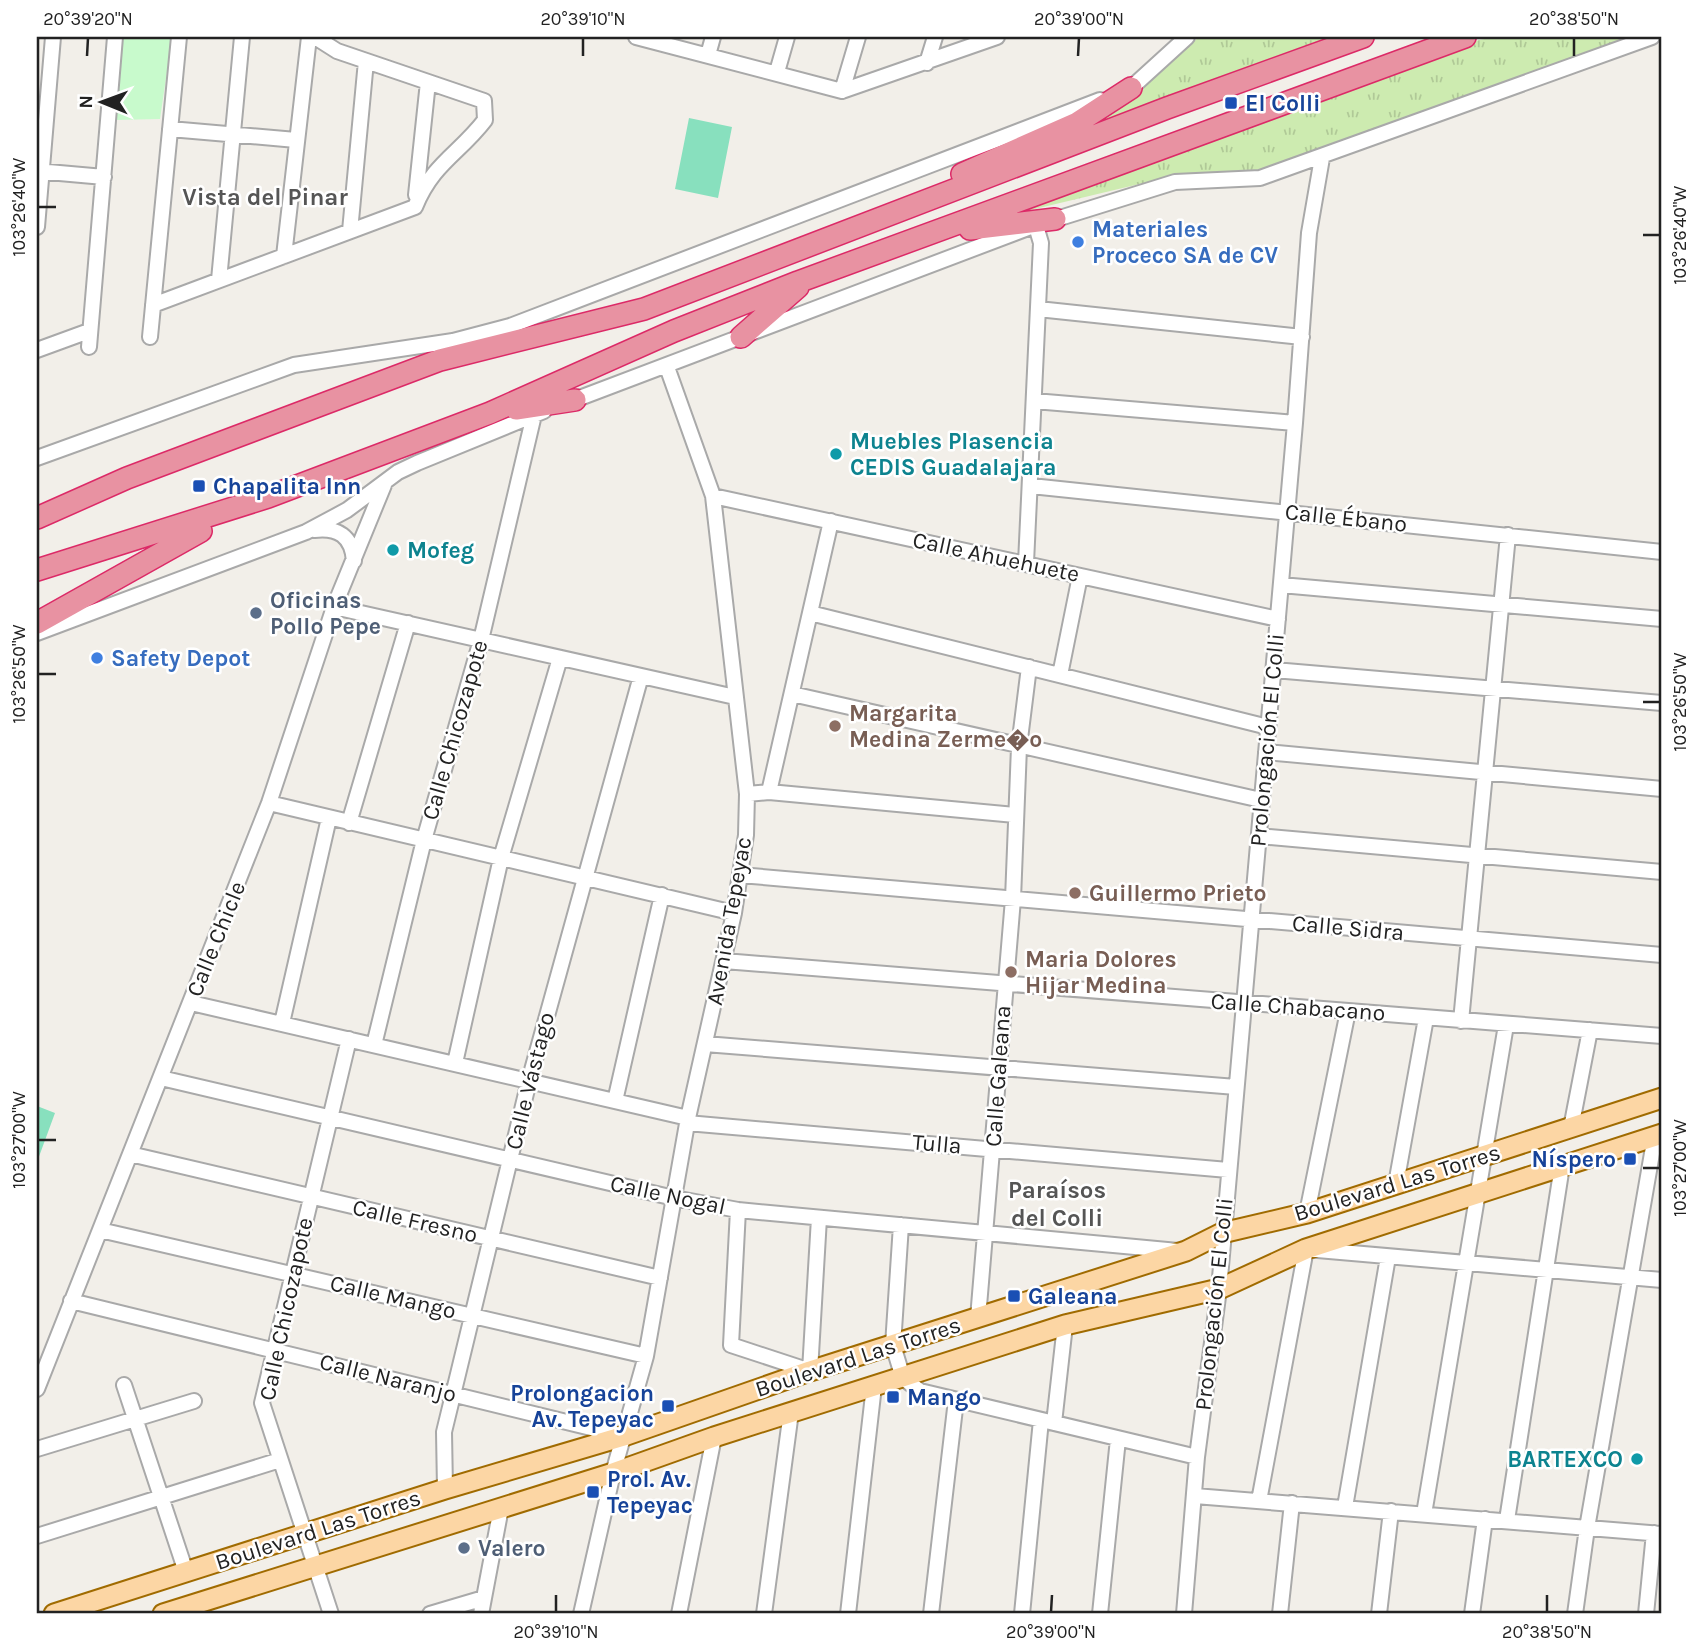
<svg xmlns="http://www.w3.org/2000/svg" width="1699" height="1651" font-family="Karla,sans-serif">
  <defs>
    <pattern id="grass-tufts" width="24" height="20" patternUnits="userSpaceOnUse" patternTransform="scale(1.75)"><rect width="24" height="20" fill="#cdebb0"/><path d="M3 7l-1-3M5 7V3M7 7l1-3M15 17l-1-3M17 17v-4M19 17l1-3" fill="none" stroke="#b0c997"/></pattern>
  </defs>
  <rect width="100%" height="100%" fill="#f2efe9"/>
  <path fill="url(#grass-tufts)" d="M1199 37H1334L1086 127 1113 112Z
    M1495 37H1628L1259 172 1173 176 981 222 1479 40Z"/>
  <path fill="#c8facc" d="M120 37H172L160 119 115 120Z"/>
  <path fill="#88e0be" d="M689 118 732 127 718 198 675 189Z
    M37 1106 55 1113 37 1162Z"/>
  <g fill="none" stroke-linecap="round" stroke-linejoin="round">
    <defs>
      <path id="minor" d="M636 37 842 91 997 37
        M708 55 713 37
        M927 63 935 37
        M777 72 787 37
        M842 91 858 37
        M1122 91 1131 88 1187 37
        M170 129 296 140
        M37 171 104 177
        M416 195 428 82
        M1047 222 1175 182 1260 178 1652 37
        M37 227 53 37
        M350 231 366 61
        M284 256 309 37
        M219 280 242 37
        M153 305 415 207C433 163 459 154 485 120L484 101 481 100 337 51 315 37
        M1038 309 1302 337
        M150 337 179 37
        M89 347 115 37
        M37 350 89 331
        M1034 401 1295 423
        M569 402 1028 228
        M37 458 294 365 453 341 510 326 1100 100
        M1031 486 1662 552
        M713 496 1278 619
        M314 530C338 527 352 536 354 561
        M1026 563 1041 243 1036 226
        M1281 585 1662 619
        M334 607 735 697
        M810 613 1268 727
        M37 633 306 532 347 510 398 472 417 463 544 411
        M1274 670 1662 703
        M1060 675 1080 576
        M792 694 1261 800
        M1266 752 1662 789
        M769 792 1015 815
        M747 794 769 792 831 521
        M269 803 734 913
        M349 823 408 623
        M1259 836 1662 872
        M740 875 1662 955
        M724 961 1662 1036
        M191 1003 688 1118
        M1461 1021 1508 535
        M282 1023 329 818
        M705 1044 1236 1087
        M374 1045 424 840 481 640 534 415
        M455 1063 501 858 560 658
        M161 1078 674 1198 738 1210 1178 1251
        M615 1101 662 895
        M687 1123 1228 1170
        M1571 1128 1590 1030
        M130 1154 660 1278
        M1396 1184 1426 1018
        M738 1210 731 1345 810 1371 819 1218
        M1307 1213 1348 1011
        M901 1225 893 1345 903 1378 920 1391 1197 1457
        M100 1230 646 1356
        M71 1301 624 1436
        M978 1318 1013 899 1019 747 1029 667
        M124 1385 186 1572
        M37 1389 269 803 334 607 384 485
        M1054 1423 1065 1325
        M37 1449 194 1401
        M445 1489 444 1432 529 1081 641 676
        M1195 1496 1662 1534
        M1259 1501 1306 1249 1662 1280
        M1345 1507 1388 1257
        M1424 1514 1506 1025
        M1507 1520 1562 1166
        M37 1536 280 1460
        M331 1614 262 1403 349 1039
        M430 1614 484 1598
        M481 1614 501 1508
        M581 1614 613 1473 646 1356 688 1118 734 913 746 835 747 794 713 496 667 367
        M679 1614 714 1437
        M764 1614 791 1412
        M848 1614 874 1386
        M931 1614 956 1400
        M1022 1614 1041 1420
        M1100 1614 1118 1439
        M1184 1614 1197 1457 1219 1289 1295 423 1309 233 1322 158
        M1280 1614 1292 1503
        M1379 1614 1391 1511
        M1472 1614 1485 1519
        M1575 1614 1587 1528 1655 1136
        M1646 1614 1654 1533"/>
      <path id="major" d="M54 1614 445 1489 624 1436 810 1371 1186 1251 1222 1233 1307 1213 1662 1098
        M163 1614 613 1473 714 1437 1065 1325 1219 1289 1306 1249 1662 1134"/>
      <path id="highway" d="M962 174 1077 123 1131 88
        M970 229 1055 219
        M741 337 798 287
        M516 409 575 400
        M37 518 127 478 440 360 644 309 1167 108 1363 37
        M37 570 268 497 490 413 674 331 798 282 1465 37
        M37 623 201 531"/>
    </defs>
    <use href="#minor" stroke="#a9a9a9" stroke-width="18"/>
    <use href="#major" stroke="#a06b00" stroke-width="23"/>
    <use href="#highway" stroke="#dc2a67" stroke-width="24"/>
    <use href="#minor" stroke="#fff" stroke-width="14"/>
    <use href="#major" stroke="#fcd6a4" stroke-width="19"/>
    <use href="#highway" stroke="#e892a2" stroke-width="21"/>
  </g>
  <path fill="none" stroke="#222" stroke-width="2.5" d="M87 56 88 38M583 56V38M1078 56 1079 38M1574 56V38M38 207H56M1643 235H1660M38 674H56M1643 702H1660M38 1140H56M1643 1168H1660M556 1612V1595M1051 1612 1052 1595M1547 1612V1595"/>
  <g fill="#1a4fb4" stroke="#fff" stroke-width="2.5">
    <rect x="1224" y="96" width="14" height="14" rx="3.5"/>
    <rect x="192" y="479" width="14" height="14" rx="3.5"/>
    <rect x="1623" y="1152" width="14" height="14" rx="3.5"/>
    <rect x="1007" y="1289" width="14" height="14" rx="3.5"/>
    <rect x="886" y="1390" width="14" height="14" rx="3.5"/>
    <rect x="661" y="1399" width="14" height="14" rx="3.5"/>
    <rect x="586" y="1485" width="14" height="14" rx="3.5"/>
  </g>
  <g fill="#3f7fe0" stroke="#fff" stroke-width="2.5">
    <circle cx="1078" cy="242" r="7"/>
    <circle cx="97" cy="658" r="7"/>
  </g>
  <g fill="#0f9aa8" stroke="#fff" stroke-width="2.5">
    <circle cx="836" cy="454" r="7"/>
    <circle cx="393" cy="550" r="7"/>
    <circle cx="1637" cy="1459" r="7"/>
  </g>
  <g fill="#5c6f8a" stroke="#fff" stroke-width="2.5">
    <circle cx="256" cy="613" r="7"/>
    <circle cx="464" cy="1548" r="7"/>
  </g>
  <g fill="#8d6e63" stroke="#fff" stroke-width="2.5">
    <circle cx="835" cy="726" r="7"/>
    <circle cx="1075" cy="893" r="7"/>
    <circle cx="1011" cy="972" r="7"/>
  </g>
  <g text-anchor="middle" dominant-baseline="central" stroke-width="5" stroke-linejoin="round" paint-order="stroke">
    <g font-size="23" font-weight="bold" fill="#164399" stroke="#fff" text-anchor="start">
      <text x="1245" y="103">El Colli</text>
      <text x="213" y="486">Chapalita Inn</text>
      <text x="1616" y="1159" text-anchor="end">Níspero</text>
      <text x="1028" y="1296">Galeana</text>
      <text x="654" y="1393" text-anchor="end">Prolongacion<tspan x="654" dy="26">Av. Tepeyac</tspan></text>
      <text x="907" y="1397">Mango</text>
      <text x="607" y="1479">Prol. Av.<tspan x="607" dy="26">Tepeyac</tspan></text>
    </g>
    <g font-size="23" font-weight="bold" fill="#366cbe" stroke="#fff" text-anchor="start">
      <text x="1092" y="229">Materiales<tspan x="1092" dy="26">Proceco SA de CV</tspan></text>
      <text x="111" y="658">Safety Depot</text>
    </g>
    <g font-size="23" font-weight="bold" fill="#0d838f" stroke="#fff" text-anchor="start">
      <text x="850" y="441">Muebles Plasencia<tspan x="850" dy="26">CEDIS Guadalajara</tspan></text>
      <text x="407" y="550">Mofeg</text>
      <text x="1623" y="1459" text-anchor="end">BARTEXCO</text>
    </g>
    <g font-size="23" fill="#222" stroke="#fff">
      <text transform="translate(1346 518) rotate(6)">Calle Ébano</text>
      <text transform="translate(996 557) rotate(12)">Calle Ahuehuete</text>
      <text transform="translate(455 730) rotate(-74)">Calle Chicozapote</text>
      <text transform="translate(1267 740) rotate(-85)">Prolongación El Colli</text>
      <text transform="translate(729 921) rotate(-80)">Avenida Tepeyac</text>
      <text transform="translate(1348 928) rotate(5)">Calle Sidra</text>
      <text transform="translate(216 939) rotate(-68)">Calle Chicle</text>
      <text transform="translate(1298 1007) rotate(4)">Calle Chabacano</text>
      <text transform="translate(998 1076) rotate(-86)">Calle Galeana</text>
      <text transform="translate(530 1081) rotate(-76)">Calle Vástago</text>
      <text transform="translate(937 1144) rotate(5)">Tulla</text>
      <text transform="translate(1397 1183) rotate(-17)">Boulevard Las Torres</text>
      <text transform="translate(668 1195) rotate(12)">Calle Nogal</text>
      <text transform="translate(415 1221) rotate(13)">Calle Fresno</text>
      <text transform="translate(393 1297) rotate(13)">Calle Mango</text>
      <text transform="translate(1214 1304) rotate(-84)">Prolongación El Colli</text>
      <text transform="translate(286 1309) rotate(-78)">Calle Chicozapote</text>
      <text transform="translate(858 1357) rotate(-18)">Boulevard Las Torres</text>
      <text transform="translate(388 1378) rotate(14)">Calle Naranjo</text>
      <text transform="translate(318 1530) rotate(-18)">Boulevard Las Torres</text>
    </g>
    <g font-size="23" font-weight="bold" fill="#4e5e75" stroke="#fff" text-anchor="start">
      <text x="270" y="600">Oficinas<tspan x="270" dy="26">Pollo Pepe</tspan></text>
      <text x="478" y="1548">Valero</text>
    </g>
    <g font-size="23" font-weight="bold" fill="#785e54" stroke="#fff" text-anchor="start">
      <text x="849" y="713">Margarita<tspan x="849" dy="26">Medina Zerme�o</tspan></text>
      <text x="1089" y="893">Guillermo Prieto</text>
      <text x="1025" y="959">Maria Dolores<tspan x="1025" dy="26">Hijar Medina</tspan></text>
    </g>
    <g font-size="24" font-weight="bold" fill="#555" stroke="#fff">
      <text x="265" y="197">Vista del Pinar</text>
      <text x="1057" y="1190">Paraísos<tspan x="1057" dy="28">del Colli</tspan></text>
    </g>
  </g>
  <rect width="1699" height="1651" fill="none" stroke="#ffffff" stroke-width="77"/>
  <g transform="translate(102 102) rotate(271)" stroke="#ffffff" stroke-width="5" paint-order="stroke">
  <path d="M0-5L12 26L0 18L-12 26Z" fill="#222222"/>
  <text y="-10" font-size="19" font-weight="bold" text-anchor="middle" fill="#222222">N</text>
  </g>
  <rect x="38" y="38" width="1622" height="1574" fill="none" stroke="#222" stroke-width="2.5"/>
  <g font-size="18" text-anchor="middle" fill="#222">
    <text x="88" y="25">20°39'20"N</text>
    <text x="583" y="25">20°39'10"N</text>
    <text x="1079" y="25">20°39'00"N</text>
    <text x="1574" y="25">20°38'50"N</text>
    <text transform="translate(19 207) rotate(-90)" y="6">103°26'40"W</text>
    <text transform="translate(1680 235) rotate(-90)" y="6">103°26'40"W</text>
    <text transform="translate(19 674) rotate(-90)" y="6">103°26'50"W</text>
    <text transform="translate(1680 702) rotate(-90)" y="6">103°26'50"W</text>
    <text transform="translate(19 1140) rotate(-90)" y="6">103°27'00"W</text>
    <text transform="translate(1680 1168) rotate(-90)" y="6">103°27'00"W</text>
    <text x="556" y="1638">20°39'10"N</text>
    <text x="1051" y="1638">20°39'00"N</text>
    <text x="1547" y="1638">20°38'50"N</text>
  </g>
</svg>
